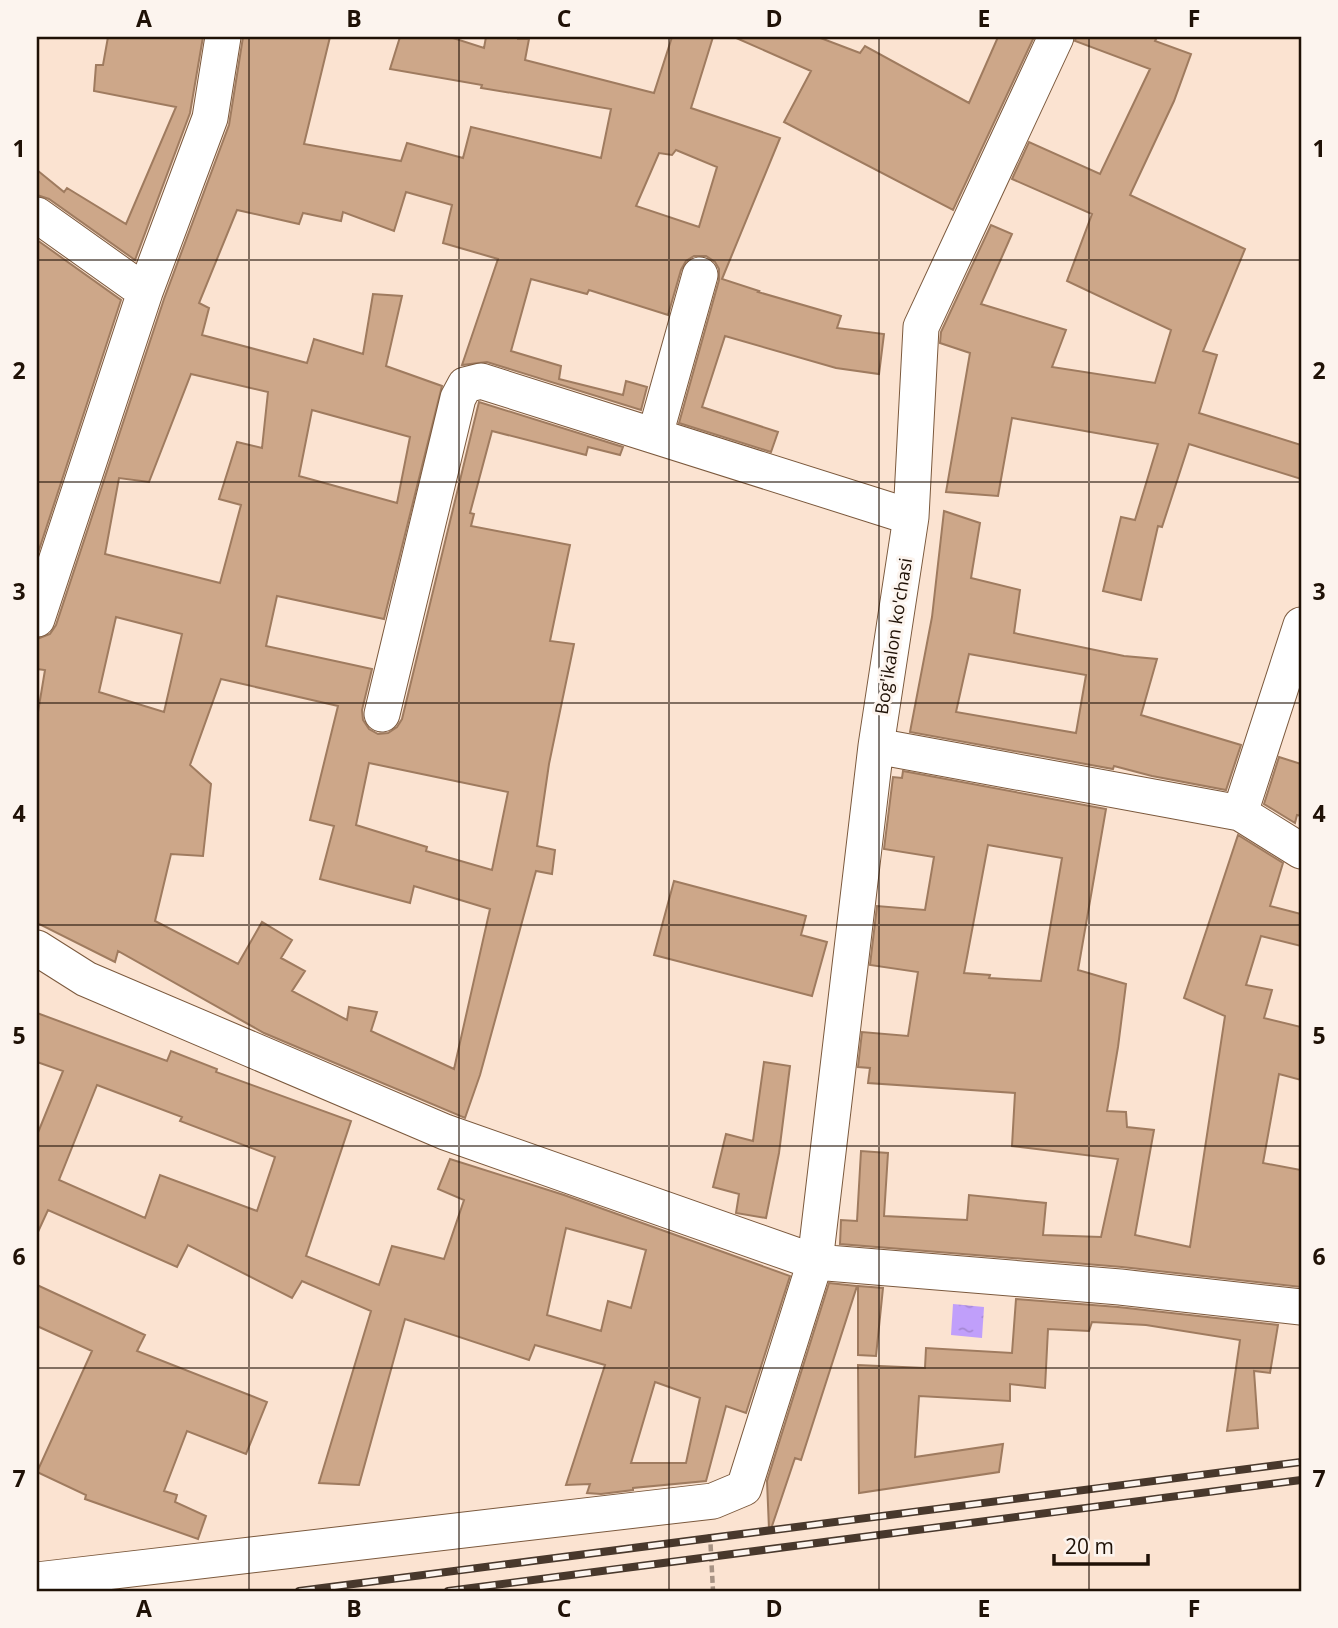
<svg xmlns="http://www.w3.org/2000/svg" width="1338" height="1628" font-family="'Open Sans',sans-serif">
  <defs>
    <pattern id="water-ripples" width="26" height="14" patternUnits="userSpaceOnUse" patternTransform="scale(1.75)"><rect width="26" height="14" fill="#c09ffa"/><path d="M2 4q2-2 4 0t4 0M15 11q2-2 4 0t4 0" fill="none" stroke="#a588d5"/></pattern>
  </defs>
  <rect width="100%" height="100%" fill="#fbe3d1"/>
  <path fill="url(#water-ripples)" d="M953 1304 984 1307 982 1338 951 1335Z"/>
  <path fill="#cda789" stroke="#9f7b5f" stroke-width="2" fill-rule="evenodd" d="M108 37H203L190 113 135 260 49 199 37 195V170L64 192 67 188 126 224 176 107 94 91 96 65H103Z
    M243 37H330L304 144 401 161 407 143 463 158 471 127 601 158 611 109 481 88 482 85 390 69 400 37H450L484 48 486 37H518V39H529L525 60 654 93 672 37H713L691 108 780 138 722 279 759 291 758 292 841 316 837 328 884 334 879 374 836 368 725 336 702 407 778 432 771 452 679 423 719 280V269L715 262 706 256H694L686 261 681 270 668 315 589 290 587 294 531 279 511 351 561 366 559 379 623 395 626 381 647 387 641 410 487 362 462 365 498 259 443 243 452 205 406 192 394 231 343 212 341 221 303 213 299 224 237 210 199 303 209 308 202 335 307 363 314 339 363 354 373 294 402 296 386 366 442 386 384 619 277 596 266 646 372 669 362 710 363 720 369 729 378 734 388 733 397 727 402 719 479 402 623 447 620 455 588 447 586 455 492 431 470 513 474 514 471 526 570 545 550 641 574 644 549 764 537 846 555 850 552 874 536 871 480 1075 465 1118 264 1033 118 951 115 962 37 923V718L45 670 37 669V639L50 634 56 625 164 299 229 125ZM676 150 717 167 699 227 636 206 659 153 672 155ZM191 374 268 392 262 448 237 442 219 499 241 505 220 583 105 554 119 478 149 482ZM312 410 410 437 397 503 299 476ZM116 617 182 634 164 712 99 692ZM221 679 338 706 310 820 334 826 320 879 410 903 414 886 490 909 454 1069 371 1031 377 1012 349 1007 347 1020 292 991 305 971 281 958 292 940 262 922 238 964 155 921 171 854 203 856 211 784 190 765ZM369 763 508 792 492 870 426 851 427 847 356 825Z
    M734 37H818L860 53 865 46 969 103 998 37H1034L953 210 784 122 811 71Z
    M1076 37H1157L1155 41 1191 54 1174 101 1130 195 1245 249 1203 351 1217 355 1199 413 1301 445V479L1189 444 1162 527 1158 526 1141 600 1103 591 1121 517 1135 520 1158 444 1012 418 998 496 946 492 970 353 940 343 941 332 991 225 1012 234 981 304 1066 330 1052 367 1155 383 1171 330 1067 281 1092 214 1012 179 1029 142 1100 174 1150 69 1075 41Z
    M37 240 121 300 37 556Z
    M944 511 980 523 971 578 1020 590 1014 633 1124 656 1157 659 1141 715 1241 745 1226 790 1152 776 1114 766 1113 769 910 732 932 617ZM969 654 1086 675 1076 733 956 712Z
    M1279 757 1301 764V816L1297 815 1295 823 1264 804Z
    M903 771 1106 809 1078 970 1126 984 1118 1047 1107 1111 1126 1112 1127 1127 1154 1130 1135 1235 1190 1247 1225 1016 1184 998 1238 835 1283 863 1270 906 1301 914V946L1261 936 1246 985 1272 990 1264 1018 1301 1027V1080L1279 1074 1263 1163 1301 1170V1287L1122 1267 840 1244 841 1220 857 1221 861 1151 888 1153 884 1216 967 1220 969 1195 1046 1203 1043 1235 1101 1237 1118 1159 1012 1146 1015 1093 868 1083 870 1068 858 1067 862 1032 908 1036 918 972 870 965 877 906 925 910 934 857 884 849 893 777 902 778ZM988 845 1062 858 1041 981 989 978 990 975 964 973Z
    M674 881 806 916 801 935 827 942 812 996 654 955Z
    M37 1013 167 1061 171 1051 217 1069 216 1072 351 1121 306 1256 379 1285 392 1246 444 1259 464 1200 438 1189 450 1159 564 1195 790 1276 746 1413 726 1406 706 1481 633 1488V1490L601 1494 587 1493 590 1484 566 1485 605 1365 535 1345 529 1360 405 1319 359 1485 319 1483 371 1311 302 1281 292 1298 188 1245 177 1267 48 1210 37 1234V1135L63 1071 37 1062ZM97 1085 182 1117 180 1121 275 1157 257 1211 160 1175 145 1218 59 1180ZM566 1228 646 1250 631 1308 608 1301 601 1331 547 1315ZM655 1382 700 1398 686 1463H631Z
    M764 1062 790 1066 779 1153 766 1218 736 1213 739 1194 713 1187 726 1134 753 1141Z
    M829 1283 857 1286 801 1460 795 1458 771 1529H769L767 1481Z
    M37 1285 145 1335 137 1351 267 1402 246 1454 187 1431 164 1491 177 1495 175 1502 206 1516 198 1539 85 1499 86 1495 37 1472 92 1351 37 1326Z
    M858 1286 883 1288 876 1356 858 1355Z
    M1016 1299 1118 1307 1278 1325 1270 1373 1254 1371 1258 1428 1227 1431 1240 1340 1146 1325 1092 1322 1089 1331 1048 1329 1045 1388 1010 1384V1401L919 1396 915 1457 1003 1444 999 1472 859 1493 858 1365 925 1368 926 1348 1012 1353Z"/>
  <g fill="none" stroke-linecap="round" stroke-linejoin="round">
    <defs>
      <path id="minor" d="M37 215 145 292
        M655 435 700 275
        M37 619 145 292 210 118 223 37
        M382 714 458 398 465 385 481 381 911 517
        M876 746 1240 813 1301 851
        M1240 813 1301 625
        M37 948 86 979 445 1132 815 1262 1120 1287 1301 1307
        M37 1580 713 1501 744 1488 815 1262 876 746 911 517 921 327 1056 37"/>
    </defs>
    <use href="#minor" stroke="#7b593d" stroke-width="37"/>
    <path stroke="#a79384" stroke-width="4.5" stroke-dasharray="7 3.5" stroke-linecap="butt" d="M710 1534 713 1591"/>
    <use href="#minor" stroke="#fff" stroke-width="35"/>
    <defs>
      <path id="rail" d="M299 1591 1301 1462
        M448 1591 1301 1480"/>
    </defs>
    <use href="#rail" stroke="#48382c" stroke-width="8"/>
    <use href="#rail" stroke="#fcf4ee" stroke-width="5" stroke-dasharray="16" stroke-linecap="butt"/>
  </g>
  <path fill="none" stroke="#1f1106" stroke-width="2" stroke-opacity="0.55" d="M249 37V1591M459 37V1591M669 37V1591M879 37V1591M1089 37V1591M37 260H1301M37 482H1301M37 703H1301M37 925H1301M37 1146H1301M37 1368H1301"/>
  <g text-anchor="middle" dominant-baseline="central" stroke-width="6" stroke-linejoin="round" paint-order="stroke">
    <g font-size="18" fill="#1f1106" stroke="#fcf4ee">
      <text transform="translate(893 636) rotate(-81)">Bog'ikalon ko'chasi</text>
    </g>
  </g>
  <rect width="1338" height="1628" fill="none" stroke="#fcf4ee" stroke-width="77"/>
  <path d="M1054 1554v10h94v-10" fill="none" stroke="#1f1106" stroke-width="3.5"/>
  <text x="1065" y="1554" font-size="21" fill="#1f1106" stroke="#fcf4ee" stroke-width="5" paint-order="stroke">20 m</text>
  <rect x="38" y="38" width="1262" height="1552" fill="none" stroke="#1f1106" stroke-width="2.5"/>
  <g font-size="23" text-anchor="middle" font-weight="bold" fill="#1f1106">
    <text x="144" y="27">A</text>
    <text x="354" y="27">B</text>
    <text x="564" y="27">C</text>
    <text x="774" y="27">D</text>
    <text x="984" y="27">E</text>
    <text x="1194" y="27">F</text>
    <text x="19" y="157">1</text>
    <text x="1319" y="157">1</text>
    <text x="19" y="379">2</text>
    <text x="1319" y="379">2</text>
    <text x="19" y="600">3</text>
    <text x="1319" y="600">3</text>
    <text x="19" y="822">4</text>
    <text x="1319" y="822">4</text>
    <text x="19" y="1044">5</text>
    <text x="1319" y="1044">5</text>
    <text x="19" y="1265">6</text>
    <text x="1319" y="1265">6</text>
    <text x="19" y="1487">7</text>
    <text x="1319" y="1487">7</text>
    <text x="144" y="1617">A</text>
    <text x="354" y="1617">B</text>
    <text x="564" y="1617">C</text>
    <text x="774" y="1617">D</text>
    <text x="984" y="1617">E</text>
    <text x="1194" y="1617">F</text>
  </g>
</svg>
